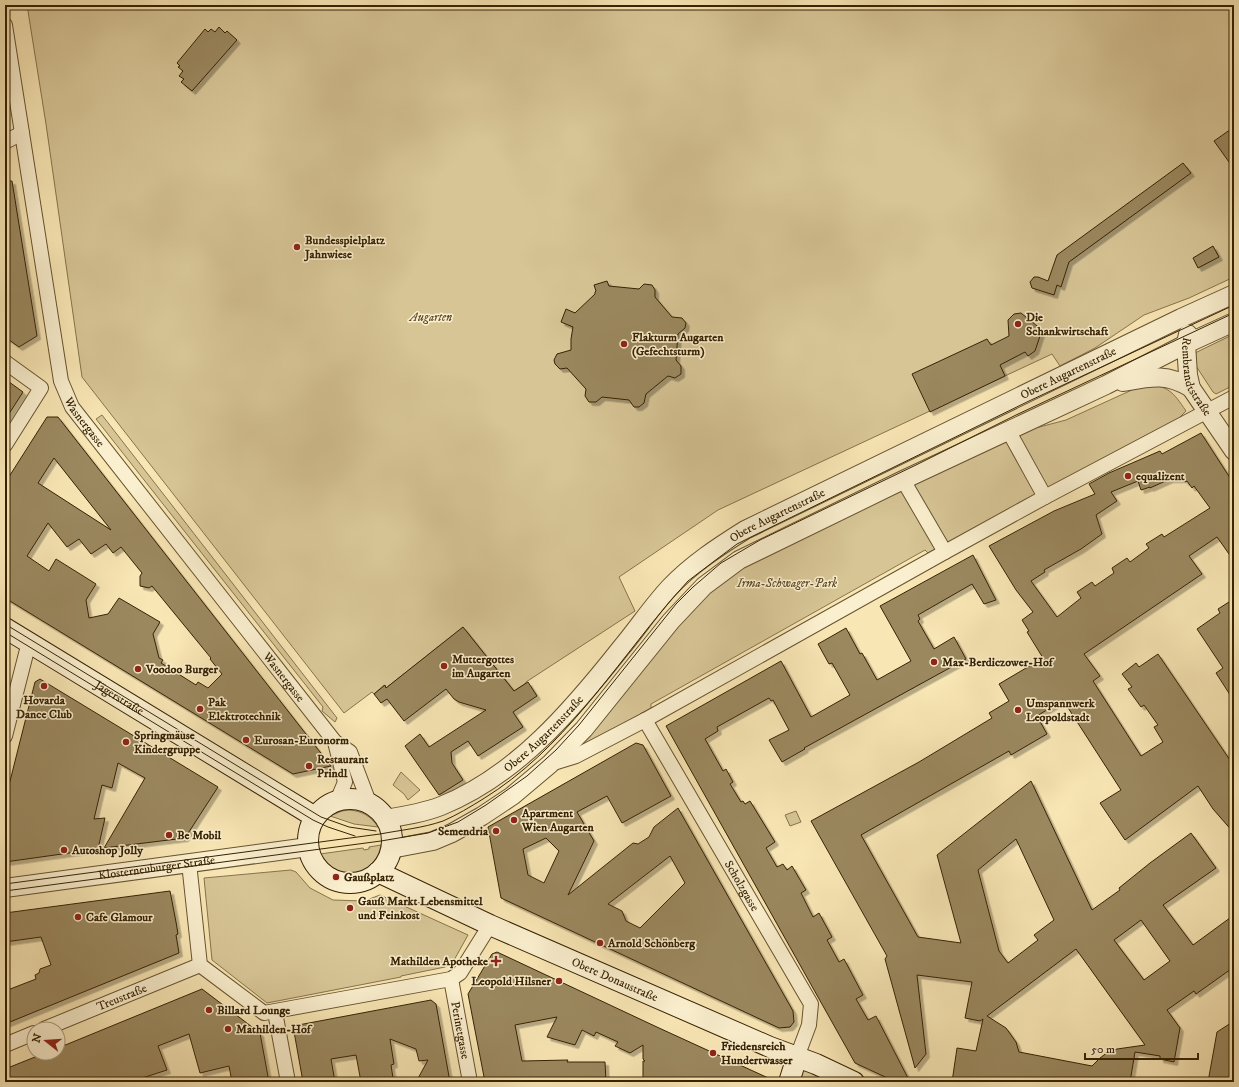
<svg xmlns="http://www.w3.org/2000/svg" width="1239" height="1087" font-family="'IM FELL DW Pica',serif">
  <defs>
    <filter id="shadow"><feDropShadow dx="3.5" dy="3.5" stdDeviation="0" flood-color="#0004"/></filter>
  </defs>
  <rect width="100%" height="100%" fill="#f8e6b4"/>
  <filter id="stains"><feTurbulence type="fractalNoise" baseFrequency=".005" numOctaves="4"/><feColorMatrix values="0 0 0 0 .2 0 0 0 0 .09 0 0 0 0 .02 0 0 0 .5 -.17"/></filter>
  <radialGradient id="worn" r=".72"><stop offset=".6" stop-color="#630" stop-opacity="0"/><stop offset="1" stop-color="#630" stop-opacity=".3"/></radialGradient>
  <path fill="#d7c596" stroke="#87744c" d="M27 5H1234V277L1189 298 1144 315 1095 348 1060 366 1052 354 718 510 619 577 635 611 526 682V683L514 691 463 627 386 688 384 685 374 694 372 692 344 713 82 377 46 124Z
    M1234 334V385L1216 394 1213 392 1196 366 1195 353Z
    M1145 384C1169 386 1173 392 1186 411L1177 420 928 553 925 550 651 704V708L580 748 579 746 692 608 715 586 768 550 1028 430 1066 420Z
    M102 415 337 718 335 722 322 711 323 707 96 419Z
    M401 772 420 790 408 800 404 794 393 785Z
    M349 810C362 811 371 816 378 827L354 824 330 816 342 811Z
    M796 811 801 822 790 826 785 815Z
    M381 845C375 878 336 883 320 854L363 848 364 850 369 849V847Z
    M291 870 296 872 310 888 333 900 364 901 380 895 468 935 453 962 445 967 401 976V977L267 1003 212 960 204 878Z
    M798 1067 835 1082H794Z"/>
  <path fill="#9b885f" stroke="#372203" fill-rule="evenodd" filter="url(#shadow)" d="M219 27 225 33 227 31 237 40 192 91 181 82 184 79 179 76 183 71 178 67 180 66 177 63 205 29 208 32 211 29 215 32Z
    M1234 127V169L1214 141Z
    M1183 163 1191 173 1069 262 1061 287 1057 285 1054 295 1032 288 1030 282 1034 277H1038L1048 281 1057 255Z
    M5 181H12L37 336 19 347 5 337Z
    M1213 246 1219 257 1198 268 1193 258Z
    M607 281 609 286 639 289 644 284 652 285 655 290V297L672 317 682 318 686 323 685 328 678 334 676 360 681 366V374L675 378 668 376 646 394 644 403 639 407H634L629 400 602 397 596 402H589L585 396 586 389 567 368 560 369 555 364 554 360 557 354 571 350V339L573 327 561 322 566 309 575 313 595 294V292L596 291 594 285Z
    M1021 313 1042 330 1035 351 1028 356 1025 352 1000 365 1005 376 930 412 912 374 987 339 991 345 1009 336 1008 320 1014 314Z
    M5 379 23 392 5 420Z
    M47 417H58L331 766 293 774 5 598V483ZM54 458 111 530 38 483ZM48 523 67 547 79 539 91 554 106 544 113 553 121 547 142 573 140 576V586L149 588 152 586 211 658 210 659 222 674 208 688 198 682 196 685 161 663 163 660 159 658 153 634 160 622 119 598 108 614 89 618 86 600 96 584 56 559 49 571 27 556Z
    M1201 433 1234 484V561L1217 537 1189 556 1202 574 1084 654 1100 676 1093 681 1141 756 1163 742 1154 727 1158 725 1144 705 1141 707 1128 689 1132 687 1122 674 1136 663 1139 667 1158 654 1234 766V833L1213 809 1198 786 1125 840 1100 803 1121 790 1063 700 1037 716 1047 734 1011 755 1009 751 861 835 918 937 961 943 937 855 1031 781 1092 910 1120 890 1119 888 1150 863 1191 833 1216 868 1163 905 1193 945 1234 915V967L1196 994 1194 991 1167 1010 1180 1028 1174 1062 1160 1059V1056L1135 1052 1130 1082H1089L1075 1079V1082H952L957 1048 976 1051 983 1019 980 1021 965 1018 972 982 917 975 926 1054 915 1068 885 959 887 956 811 821 919 762 992 718 989 713 1009 701 999 684 1043 658 1027 632 1029 631 1022 620 1033 612 1016 590 989 546 1054 511 1095 494 1089 484 1109 473 1160 451 1162 454ZM1170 479H1184L1185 482 1187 481 1192 488 1194 486 1210 508 1164 537 1162 534 1146 544 1149 548 1130 562 1127 558 1112 568 1114 573 1095 586 1092 582 1077 592 1081 598 1057 617 1031 581 1045 572 1044 570 1081 549 1102 534 1096 515 1117 501 1111 492 1138 481 1141 490 1150 487V488ZM1016 839 1054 920 1034 935 1038 940 1008 963 999 951 978 870ZM1141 920 1170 961 1144 980 1114 940ZM1076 949 1145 1045 1117 1049 1108 1052 1100 1058 1092 1066 1019 1052 1016 1042 1006 1028 987 1016Z
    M973 555 996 600 984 604 972 584 918 615 920 619 918 621 934 649 954 637 966 659 804 748 805 749 782 762 769 740 789 730 773 700 771 701 769 698 717 727 718 731 705 739 723 771 726 769 733 782 730 784 741 802 743 801 745 804 750 801 775 842 766 848 777 867 783 864 787 870 792 866 806 890 801 893 813 917 819 913 832 937 827 940 839 962 844 959 863 995 856 999 868 1020 876 1016 910 1082H896L855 1063 666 726 781 661 811 717 850 695 832 663 829 664 818 644 846 628 860 654 862 653 877 680 911 661 880 606Z
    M1229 602 1234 610V701L1216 673 1223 668 1197 629 1220 613 1218 609Z
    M463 627 514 691 528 682 537 696 513 712 523 727 478 756 468 741 451 752 452 763 463 780 439 795 405 746 420 734 429 747 486 710 459 702 454 699 446 689 404 721 387 699 381 703 374 694 385 685 386 688Z
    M40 679 218 787 185 838 104 848 145 778 118 763 112 788 102 785 94 819 105 818 98 849 5 862V801L35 682Z
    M636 743 643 745 671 796 622 823 607 796 577 812 594 841 568 895 633 843 638 844 649 837 654 827 678 808 793 1011 794 1022 790 1027 779 1028 501 898 488 827ZM546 838 559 851 544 883 528 875 523 849ZM670 856 685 883 640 928 626 921 622 911 608 904Z
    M170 891 176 922 178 934 176 935 179 953 5 1024V991L36 979 35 975 39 973 40 969 51 965 41 937 5 942V913Z
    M497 952 659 1028 777 1082H643V1061H645L643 1059V1045L630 1053 615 1046 618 1042 596 1032 594 1036 582 1030 575 1045 547 1037 557 1017 515 1025 522 1061 568 1060 567 1062H605L606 1082H485L468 994 492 954Z
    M202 989 260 1033 269 1082H232L229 1066 200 1073 189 1034 158 1046 167 1070 130 1082H5V1069L45 1053H58V1048Z
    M431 1000 436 1004 450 1082H416L428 1060 419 1061 416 1049 390 1039 394 1064 391 1065 393 1078 361 1082 356 1055 331 1059 335 1082H303L293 1026Z
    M1234 1021V1082H1208L1217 1032Z"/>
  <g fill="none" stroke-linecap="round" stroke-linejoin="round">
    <defs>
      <g id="minor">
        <path id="s1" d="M5 25 61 381 72 407 335 742 350 752 370 805"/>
        <path d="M5 142 22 133"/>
        <path d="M5 362 41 388 5 445"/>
        <path d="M1008 430 1045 497"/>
        <path d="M903 480 945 552"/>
        <path id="s2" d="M645 720 811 1004 809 1025 797 1057"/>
        <path d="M5 736 29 642"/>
        <path d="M335 742 345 782 337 801"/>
        <path d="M550 764 576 756 645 720 945 552 1045 497 1234 397"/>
        <path d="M189 863 200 965 264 1013 451 979 460 973 490 925"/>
        <path id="s3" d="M451 979 470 1082"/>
        <path d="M275 1012 288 1082"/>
        <path id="s4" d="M44 1029 200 965"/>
        <path d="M5 1045 34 1033"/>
      </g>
      <g id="tertiary">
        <path id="s5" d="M1188 334 1186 344 1188 375 1191 388 1234 451"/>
        <path d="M1123 382C1151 377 1166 373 1191 388"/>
        <path id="s6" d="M385 819C404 816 423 813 441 806 516 776 572 710 621 648 637 629 653 605 670 587 692 564 718 547 745 530L1181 318 1234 294"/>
        <path d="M391 849 433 841 452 833 482 816 512 796 550 764 584 729 671 621 704 586 739 560 903 480 1106 385 1186 344 1234 322"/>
        <path id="s7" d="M5 888 308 847"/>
      </g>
      <g id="secondary">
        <path id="s8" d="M5 628 315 817"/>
        <circle cx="350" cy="841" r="42"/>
        <path id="s9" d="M378 872 490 925 770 1047 816 1064 854 1082"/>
        <path d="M789 1082 797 1057"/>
      </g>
    </defs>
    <use href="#minor" stroke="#67532f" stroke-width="16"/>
    <use href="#tertiary" stroke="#67532f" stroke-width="20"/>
    <use href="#secondary" stroke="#372203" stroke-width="22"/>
    <use href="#minor" stroke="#faefce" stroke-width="14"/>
    <use href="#tertiary" stroke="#faefce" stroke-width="18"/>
    <use href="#secondary" stroke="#faefce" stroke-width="20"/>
    <path stroke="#372203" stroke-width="1" d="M5 624 321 817 349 827 376 831
      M5 632 313 820 328 827 355 836
      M5 884 380 834C401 830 423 828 443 821 457 815 470 807 483 799 563 750 612 669 672 599L688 581 717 559 737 544 751 537 1029 401 1234 305
      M5 891 381 841 428 833 458 822 486 805 527 776 556 750 579 725 676 604 693 587 721 563 760 540 916 465 1016 415 1234 313"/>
  </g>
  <g fill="#8f2418" stroke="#faefce" stroke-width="1.5">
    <circle cx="297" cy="247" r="4"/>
    <circle cx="1018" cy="324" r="4"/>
    <circle cx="624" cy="344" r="4"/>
    <circle cx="1128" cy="476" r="4"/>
    <circle cx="934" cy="662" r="4"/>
    <circle cx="444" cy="666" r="4"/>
    <circle cx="138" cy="669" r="4"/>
    <circle cx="44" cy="686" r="4"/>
    <circle cx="200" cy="709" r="4"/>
    <circle cx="1018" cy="710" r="4"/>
    <circle cx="246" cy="740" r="4"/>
    <circle cx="126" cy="742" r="4"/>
    <circle cx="309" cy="766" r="4"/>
    <circle cx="514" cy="820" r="4"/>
    <circle cx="496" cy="831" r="4"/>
    <circle cx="169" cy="835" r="4"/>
    <circle cx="64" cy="850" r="4"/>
    <circle cx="336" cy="877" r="4"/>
    <circle cx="350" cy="908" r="4"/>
    <circle cx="78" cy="917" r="4"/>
    <circle cx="600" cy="943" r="4"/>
    <path d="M494 955h4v4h4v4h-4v4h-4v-4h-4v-4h4z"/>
    <circle cx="559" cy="981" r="4"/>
    <circle cx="209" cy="1010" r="4"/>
    <circle cx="228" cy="1029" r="4"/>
    <circle cx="713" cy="1053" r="4"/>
  </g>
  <g text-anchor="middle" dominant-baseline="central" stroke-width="3" stroke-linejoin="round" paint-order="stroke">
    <g font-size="12" font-weight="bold" fill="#372203" stroke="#faefce" text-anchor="start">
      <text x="305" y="240">Bundesspielplatz<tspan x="305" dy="14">Jahnwiese</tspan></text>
      <text x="1026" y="317">Die<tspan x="1026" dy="14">Schankwirtschaft</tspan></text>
      <text x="632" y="337">Flakturm Augarten<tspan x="632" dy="14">(Gefechtsturm)</tspan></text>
      <text x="1136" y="476">equalizent</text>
      <text x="452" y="659">Muttergottes<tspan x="452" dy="14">im Augarten</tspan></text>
      <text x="942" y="662">Max-Berdiczower-Hof</text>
      <text x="146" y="669">Voodoo Burger</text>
      <text x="44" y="700" text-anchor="middle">Hovarda<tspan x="44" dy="14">Dance Club</tspan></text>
      <text x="208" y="702">Pak<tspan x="208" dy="14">Elektrotechnik</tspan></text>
      <text x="1026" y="703">Umspannwerk<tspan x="1026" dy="14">Leopoldstadt</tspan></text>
      <text x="134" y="735">Springmäuse<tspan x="134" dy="14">Kindergruppe</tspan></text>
      <text x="254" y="740">Eurosan-Euronorm</text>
      <text x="317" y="759">Restaurant<tspan x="317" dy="14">Prindl</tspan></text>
      <text x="522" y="813">Apartment<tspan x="522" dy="14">Wien Augarten</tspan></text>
      <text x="488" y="831" text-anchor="end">Semendria</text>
      <text x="177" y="835">Be Mobil</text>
      <text x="72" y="850">Autoshop Jolly</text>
      <text x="344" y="877">Gaußplatz</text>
      <text x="358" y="901">Gauß Markt Lebensmittel<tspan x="358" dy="14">und Feinkost</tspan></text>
      <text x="86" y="917">Cafe Glamour</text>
      <text x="608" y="943">Arnold Schönberg</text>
      <text x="488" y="961" text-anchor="end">Mathilden Apotheke</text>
      <text x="551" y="981" text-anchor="end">Leopold Hilsner</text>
      <text x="217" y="1010">Billard Lounge</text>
      <text x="236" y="1029">Mathilden-Hof</text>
      <text x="721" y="1046">Friedensreich<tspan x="721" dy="14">Hundertwasser</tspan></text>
    </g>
    <g font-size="12" font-style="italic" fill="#5f4b28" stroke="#faefce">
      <text x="431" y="317">Augarten</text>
      <text x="787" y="583">Irma-Schwager-Park</text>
    </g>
    <g font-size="12" fill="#372203" stroke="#faefce">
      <text stroke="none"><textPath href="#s6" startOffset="832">Obere Augartenstraße</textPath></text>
      <text stroke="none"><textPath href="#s5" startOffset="45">Rembrandtstraße</textPath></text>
      <text stroke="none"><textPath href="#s1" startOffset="408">Wasnergasse</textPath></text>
      <text stroke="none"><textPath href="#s6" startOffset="508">Obere Augartenstraße</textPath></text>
      <text stroke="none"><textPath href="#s1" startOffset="732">Wasnergasse</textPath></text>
      <text stroke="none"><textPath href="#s8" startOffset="134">Jägerstraße</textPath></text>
      <text stroke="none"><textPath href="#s6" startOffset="184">Obere Augartenstraße</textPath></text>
      <text stroke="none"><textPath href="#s7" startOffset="153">Klosterneuburger Straße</textPath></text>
      <text stroke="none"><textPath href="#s2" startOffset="192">Scholzgasse</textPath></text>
      <text stroke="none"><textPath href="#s9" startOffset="260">Obere Donaustraße</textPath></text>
      <text stroke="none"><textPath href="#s4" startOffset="84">Treustraße</textPath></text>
      <text stroke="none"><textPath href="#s3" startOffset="52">Perinetgasse</textPath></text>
    </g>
  </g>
  <rect width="1239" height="1087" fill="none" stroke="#f8e6b4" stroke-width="20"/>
  <rect x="6" y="6" width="1227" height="1075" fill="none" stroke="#372203" stroke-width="2"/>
  <rect x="10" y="10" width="1219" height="1067" fill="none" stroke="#372203"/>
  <g transform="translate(46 1041) rotate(287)"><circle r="19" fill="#faefce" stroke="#ac9d7d"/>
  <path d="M0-3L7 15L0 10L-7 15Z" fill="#8f2418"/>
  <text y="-6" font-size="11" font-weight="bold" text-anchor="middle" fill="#372203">N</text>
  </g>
  <path d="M1085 1053v6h113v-6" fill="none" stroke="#372203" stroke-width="2"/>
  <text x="1091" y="1053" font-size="12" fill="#372203" stroke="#faefce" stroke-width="3" paint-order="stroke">50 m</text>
  <rect width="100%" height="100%" filter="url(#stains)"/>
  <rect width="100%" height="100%" fill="url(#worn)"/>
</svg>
